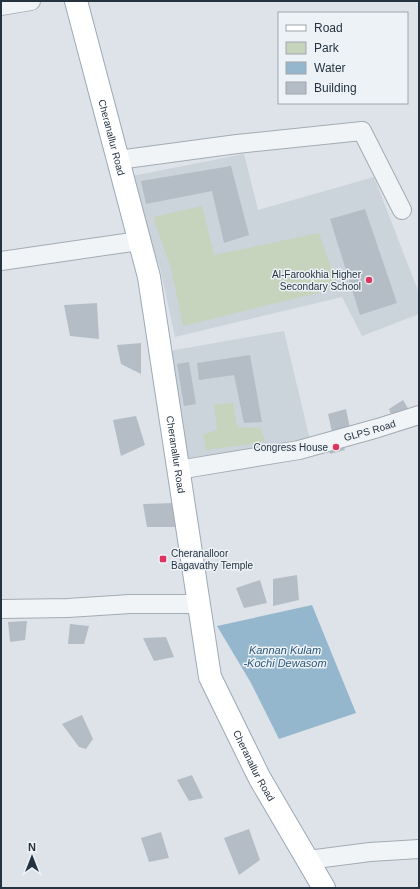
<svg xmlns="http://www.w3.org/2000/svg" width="420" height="889" font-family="Arial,sans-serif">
  <rect width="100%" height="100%" fill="#dee3e9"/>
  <path fill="#cbd3db" d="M244 154 258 210 374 177 419 293V314L362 336 342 297 175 337 160 268 142 217 132 176Z
    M284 331 310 440 186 461 169 351Z"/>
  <path fill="#c6d4be" d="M202 206 214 255 319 233 338 288 183 326 171 268 153 217Z
    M233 403 237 427 260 428 265 442 206 450 203 435 217 430 214 404Z"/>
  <path fill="#95b7cd" d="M312 605 356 713 279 739 251 683 217 626Z"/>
  <path fill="#b4bdc6" d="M231 166 249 235 224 243 212 191 146 204 141 181Z
    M365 209 397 303 360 315 330 219Z
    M97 303 99 339 70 336 64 305Z
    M141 343V374L121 364 117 345Z
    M250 355 262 422 244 423 234 375 199 380 197 363Z
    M189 362 196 404 184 406 177 364Z
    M403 400 409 410 392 417 389 409Z
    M346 409 350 428 332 432 328 414Z
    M136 416 145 445 121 456 113 420Z
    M341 440 345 450 330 454 328 444Z
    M174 503 177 527H147L143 504Z
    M297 575 299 600 273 606V579Z
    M260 580 267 603 244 608 236 588Z
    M27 621 25 640 10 642 8 622Z
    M70 624 89 626 84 644H68Z
    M166 637 174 657 154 661 143 638Z
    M82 715 93 739 86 749 79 747 62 724Z
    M192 775 203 798 189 801 177 780Z
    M249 829 260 860 239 875 224 838Z
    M161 832 169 858 149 862 141 838Z"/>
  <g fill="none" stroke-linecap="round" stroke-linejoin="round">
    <defs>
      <g id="minor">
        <path d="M1 6 31 1"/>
        <path d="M118 160 237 144 362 131 402 210"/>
        <path d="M1 261 139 241"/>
        <path id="s1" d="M178 470 299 450 378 428 419 415"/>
        <path d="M1 609 68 608 130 604H199"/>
        <path d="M308 860 370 852 419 849"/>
      </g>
      <g id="major">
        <path id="s2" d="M76 1 149 277 210 677 259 777 324 888"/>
      </g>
    </defs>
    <use href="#minor" stroke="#a3abb3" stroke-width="20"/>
    <use href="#major" stroke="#9ca9b6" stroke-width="24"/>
    <use href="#minor" stroke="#f1f4f7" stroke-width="18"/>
    <use href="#major" stroke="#fff" stroke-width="22"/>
  </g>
  <g fill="#dc3562" stroke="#edf2f6" stroke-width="1.5">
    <circle cx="369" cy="280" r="4"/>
    <circle cx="336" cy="447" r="4"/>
    <rect x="159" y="555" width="8" height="8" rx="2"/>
  </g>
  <g text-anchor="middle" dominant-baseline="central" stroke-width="3" stroke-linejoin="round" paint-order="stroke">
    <g font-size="10" fill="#253341" stroke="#edf2f6">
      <text stroke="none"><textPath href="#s2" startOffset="141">Cheranallur Road</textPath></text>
      <text stroke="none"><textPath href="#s1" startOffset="196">GLPS Road</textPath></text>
      <text stroke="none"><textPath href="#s2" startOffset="465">Cheranallur Road</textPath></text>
      <text stroke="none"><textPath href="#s2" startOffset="789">Cheranallur Road</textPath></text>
    </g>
    <g font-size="10" fill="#253341" stroke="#edf2f6" text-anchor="end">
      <text x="361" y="274">Al-Farookhia Higher<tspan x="361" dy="12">Secondary School</tspan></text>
      <text x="328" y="447">Congress House</text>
      <text x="171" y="553" text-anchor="start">Cheranalloor<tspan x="171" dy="12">Bagavathy Temple</tspan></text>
    </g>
    <g font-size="11" font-style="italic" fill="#2b5779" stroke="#edf2f6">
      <text x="285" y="650">Kannan Kulam<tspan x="285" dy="13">-Kochi Dewasom</tspan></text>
    </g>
  </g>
  <rect width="420" height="889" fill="none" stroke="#253341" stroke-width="4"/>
  <rect x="278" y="12" width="130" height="92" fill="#edf2f6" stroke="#9da6ae"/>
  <rect x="286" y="25" width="20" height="6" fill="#ffffff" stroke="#9da6ae"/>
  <text x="314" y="32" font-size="12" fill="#253341">Road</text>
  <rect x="286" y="42" width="20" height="12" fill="#c6d4be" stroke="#9da6ae"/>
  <text x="314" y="52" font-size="12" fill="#253341">Park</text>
  <rect x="286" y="62" width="20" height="12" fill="#95b7cd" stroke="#9da6ae"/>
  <text x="314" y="72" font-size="12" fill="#253341">Water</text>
  <rect x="286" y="82" width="20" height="12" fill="#b4bdc6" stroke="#9da6ae"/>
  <text x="314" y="92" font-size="12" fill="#253341">Building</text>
  <g transform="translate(32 857)" stroke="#edf2f6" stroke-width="3" paint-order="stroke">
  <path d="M0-3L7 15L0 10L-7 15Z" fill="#253341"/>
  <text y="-6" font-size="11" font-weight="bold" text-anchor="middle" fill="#253341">N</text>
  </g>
</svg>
